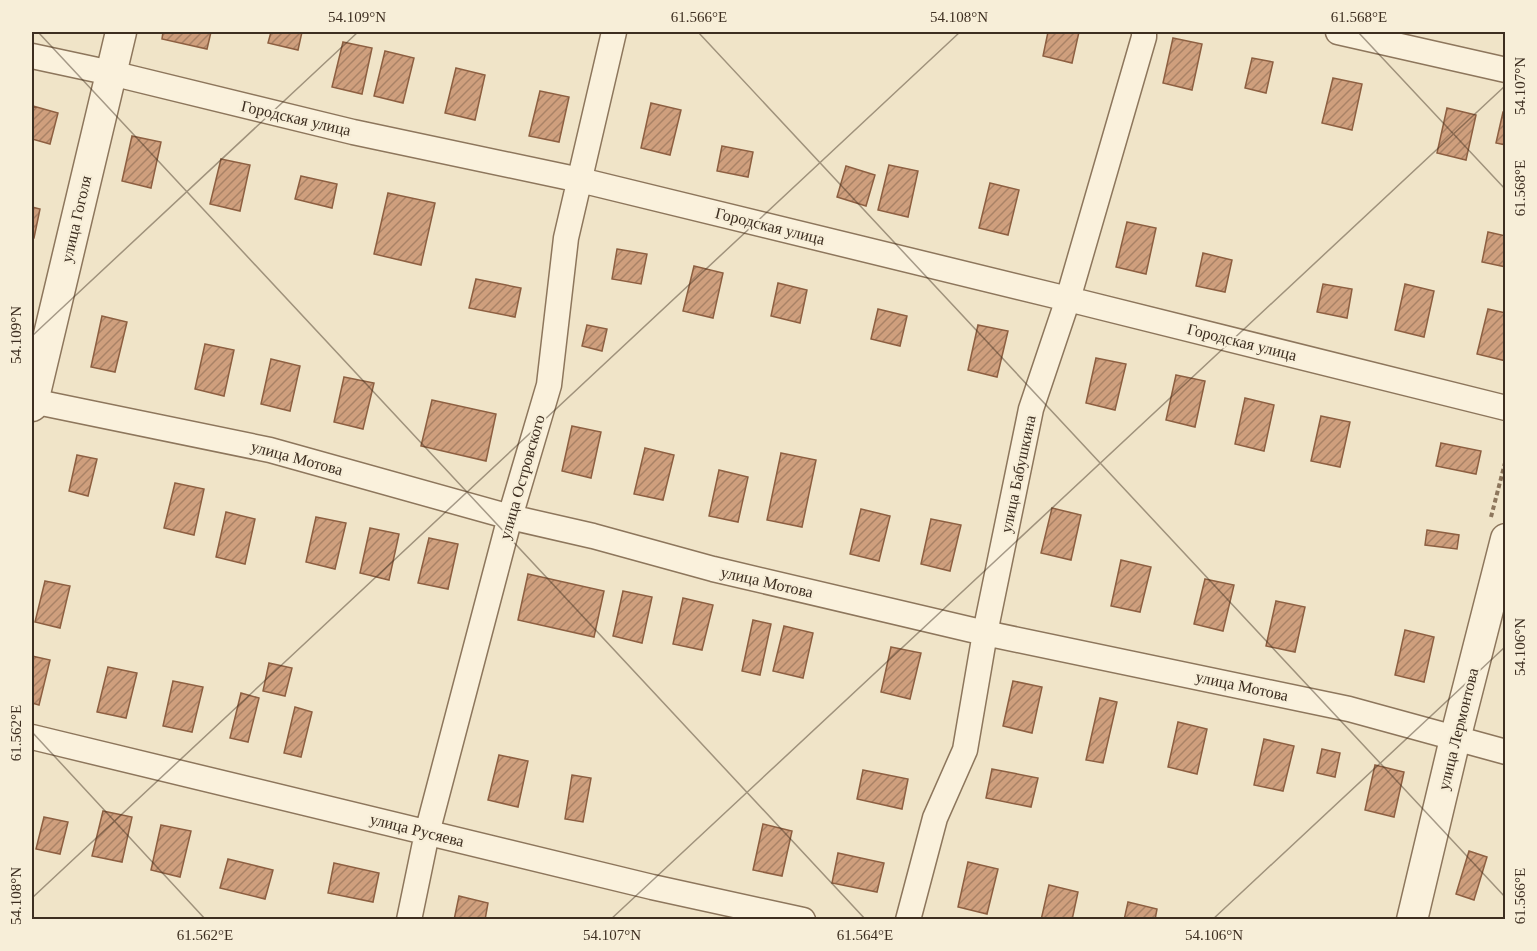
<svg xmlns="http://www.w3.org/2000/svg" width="1537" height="951" font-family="Georgia,serif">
  <defs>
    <pattern id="building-hatch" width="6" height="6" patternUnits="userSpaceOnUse" patternTransform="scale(1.5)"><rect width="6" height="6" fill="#cf9f7d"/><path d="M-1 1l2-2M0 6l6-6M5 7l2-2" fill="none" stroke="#a98266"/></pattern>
  </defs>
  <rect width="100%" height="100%" fill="#f0e4c8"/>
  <path fill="url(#building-hatch)" stroke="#8d5f41" stroke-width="1.5" d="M163 32H211L207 49 162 39Z
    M271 32H302L298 50 268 43Z
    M1048 32H1079L1072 63 1043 56Z
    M1173 38 1202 44 1192 90 1163 83Z
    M343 42 372 48 362 94 332 87Z
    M385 51 414 58 403 103 374 96Z
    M1252 58 1273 62 1266 93 1245 88Z
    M456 68 485 75 475 120 445 113Z
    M1333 78 1362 84 1352 130 1322 123Z
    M540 91 569 97 559 142 529 136Z
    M651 103 681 110 670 155 641 148Z
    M33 106 58 113 50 144 32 139Z
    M1447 108 1476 115 1466 160 1437 153Z
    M1503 112H1506V145L1496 143Z
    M132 136 161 142 151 188 122 181Z
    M722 146 753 152 748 177 717 171Z
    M221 159 250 165 240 211 210 204Z
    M889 165 918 171 908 217 878 210Z
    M846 166 875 175 866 206 837 197Z
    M301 176 337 184 332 208 295 199Z
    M990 183 1019 190 1008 235 979 228Z
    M388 193 435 203 421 265 374 254Z
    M32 207 40 209 34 238H32Z
    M1127 222 1156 228 1146 274 1116 267Z
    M1488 232 1506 236V267L1482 262Z
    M617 249 647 254 641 284 612 279Z
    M1203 253 1232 260 1225 292 1196 286Z
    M694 266 723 273 713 318 683 311Z
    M476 279 521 288 515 317 469 308Z
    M778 283 807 290 800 323 771 316Z
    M1323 284 1352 289 1347 318 1317 312Z
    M1405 284 1434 291 1424 337 1395 330Z
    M878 309 907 316 900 346 871 339Z
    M1488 309 1506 313V361L1477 354Z
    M102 316 127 322 115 372 91 367Z
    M587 325 607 329 602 351 582 346Z
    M978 325 1008 331 997 377 968 370Z
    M205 344 234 350 224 396 195 389Z
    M1096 358 1126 364 1115 410 1086 403Z
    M271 359 300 366 290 411 261 404Z
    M1176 375 1205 381 1195 427 1166 420Z
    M344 377 374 383 363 429 334 422Z
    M1245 398 1274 405 1264 451 1235 444Z
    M432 400 496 414 486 461 421 446Z
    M1321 416 1350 422 1340 467 1311 461Z
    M572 426 601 432 591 478 562 471Z
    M1441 443 1481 451 1476 474 1436 466Z
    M645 448 674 455 663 500 634 494Z
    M781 453 816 460 802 527 767 520Z
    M77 455 97 459 88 496 69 491Z
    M719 470 748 477 738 522 709 516Z
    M175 483 204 489 194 535 164 528Z
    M1052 508 1081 515 1071 560 1041 553Z
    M861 509 890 516 879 561 850 554Z
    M226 512 255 519 245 564 216 557Z
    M316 517 346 523 335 569 306 562Z
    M931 519 961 525 950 571 921 564Z
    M370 528 399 534 389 580 360 573Z
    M1427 530 1459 535 1457 549 1425 545Z
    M429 538 458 544 448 589 418 583Z
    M1121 560 1151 567 1140 612 1111 606Z
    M528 574 604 591 594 637 518 620Z
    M1205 579 1234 585 1223 631 1194 624Z
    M45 581 70 586 60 628 35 622Z
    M623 591 652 597 642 643 613 636Z
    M683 598 713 605 702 650 673 644Z
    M1276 601 1305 607 1295 652 1266 646Z
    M753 620 771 624 760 675 742 671Z
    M784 626 813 633 803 678 773 671Z
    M1405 630 1434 637 1424 682 1395 675Z
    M891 647 921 653 910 699 881 692Z
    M32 656 50 660 39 705 32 703Z
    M269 663 292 668 285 696 263 691Z
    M108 667 137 673 126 718 97 712Z
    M173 681 203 687 192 732 163 726Z
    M1013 681 1042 687 1032 733 1003 726Z
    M241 693 259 698 248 742 230 738Z
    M1100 698 1117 702 1103 763 1086 760Z
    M295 707 312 712 301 757 284 753Z
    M1178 722 1207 729 1197 774 1168 767Z
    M1264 739 1294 746 1283 791 1254 785Z
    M1322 749 1340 753 1335 777 1317 773Z
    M499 755 528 761 518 807 488 800Z
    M1375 765 1404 772 1394 817 1365 810Z
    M992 769 1038 778 1031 807 986 798Z
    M863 770 908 779 902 809 857 799Z
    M572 775 591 778 583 822 565 819Z
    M103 811 132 817 122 862 92 856Z
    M44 817 68 822 60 854 36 849Z
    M763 824 792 831 782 876 753 870Z
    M161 825 191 831 180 877 151 870Z
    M1469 851 1487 857 1474 900 1456 894Z
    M838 853 884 863 877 892 832 883Z
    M228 859 273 870 265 899 220 888Z
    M968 862 998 869 987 914 958 907Z
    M334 863 379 873 373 902 328 893Z
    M1049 885 1078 892 1072 920H1041Z
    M459 896 488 903 485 920H454Z
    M1128 902 1157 909 1155 920H1124Z"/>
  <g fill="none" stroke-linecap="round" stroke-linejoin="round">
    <defs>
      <path id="minor" d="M1338 32 1506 70
        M32 56 111 73 353 132 580 180 1068 299 1506 408
        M32 401 270 450 510 517 593 536 713 569 985 633 1349 709 1506 752
        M32 737 652 887 803 920
        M409 920 427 833 510 517 549 385 566 238 614 32
        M908 920 935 818 965 750 985 633 1031 409 1068 299 1144 37V32"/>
      <path id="tertiary" d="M32 406 121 32
        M1412 920 1455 739 1506 539"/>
    </defs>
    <use href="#minor" stroke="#8d765c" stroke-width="27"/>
    <use href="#tertiary" stroke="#8d765c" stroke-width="33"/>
    <path stroke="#8d765c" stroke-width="4" stroke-dasharray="4.5 3" stroke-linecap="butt" d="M1491 517 1506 459"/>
    <use href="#minor" stroke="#faf1dc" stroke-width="24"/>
    <use href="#tertiary" stroke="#faf1dc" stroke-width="30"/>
  </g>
  <path fill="none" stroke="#3d2e20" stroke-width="1.5" stroke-opacity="0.45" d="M38 32 866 920M698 32 1506 898M1358 32 1506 190M32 336 358 32M32 732 206 920M32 898 960 32M610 920 1506 85M1212 920 1506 646"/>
  <g text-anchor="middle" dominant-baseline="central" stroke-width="4.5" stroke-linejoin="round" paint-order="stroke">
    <g font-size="16" fill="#3d2e20" stroke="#f7eed8">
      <text transform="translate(296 118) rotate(13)">Городская улица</text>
      <text transform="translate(76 219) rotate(-77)">улица Гоголя</text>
      <text transform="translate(770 226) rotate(14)">Городская улица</text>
      <text transform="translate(1242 342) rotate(14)">Городская улица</text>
      <text transform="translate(297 458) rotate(15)">улица Мотова</text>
      <text transform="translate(1018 474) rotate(-78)">улица Бабушкина</text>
      <text transform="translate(522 477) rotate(-74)">улица Островского</text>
      <text transform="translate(767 582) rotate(13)">улица Мотова</text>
      <text transform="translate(1242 686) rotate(12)">улица Мотова</text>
      <text transform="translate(1458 729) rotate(-76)">улица Лермонтова</text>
      <text transform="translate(417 830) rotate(14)">улица Русяева</text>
    </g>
  </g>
  <rect width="1537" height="951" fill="none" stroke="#f7eed8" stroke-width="66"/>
  <rect x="33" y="33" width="1471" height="885" fill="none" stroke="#3d2e20" stroke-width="2"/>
  <g font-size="15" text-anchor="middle" fill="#3d2e20">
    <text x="357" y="22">54.109°N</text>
    <text x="699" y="22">61.566°E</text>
    <text x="959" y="22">54.108°N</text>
    <text x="1359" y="22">61.568°E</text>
    <text transform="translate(1520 86) rotate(-90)" y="5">54.107°N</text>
    <text transform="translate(1520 188) rotate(-90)" y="5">61.568°E</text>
    <text transform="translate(16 335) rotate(-90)" y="5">54.109°N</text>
    <text transform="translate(1520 647) rotate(-90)" y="5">54.106°N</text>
    <text transform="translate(16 733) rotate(-90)" y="5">61.562°E</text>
    <text transform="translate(1520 896) rotate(-90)" y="5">61.566°E</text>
    <text transform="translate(16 896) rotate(-90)" y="5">54.108°N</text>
    <text x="205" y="940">61.562°E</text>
    <text x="612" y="940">54.107°N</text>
    <text x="865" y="940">61.564°E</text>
    <text x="1214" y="940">54.106°N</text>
  </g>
</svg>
